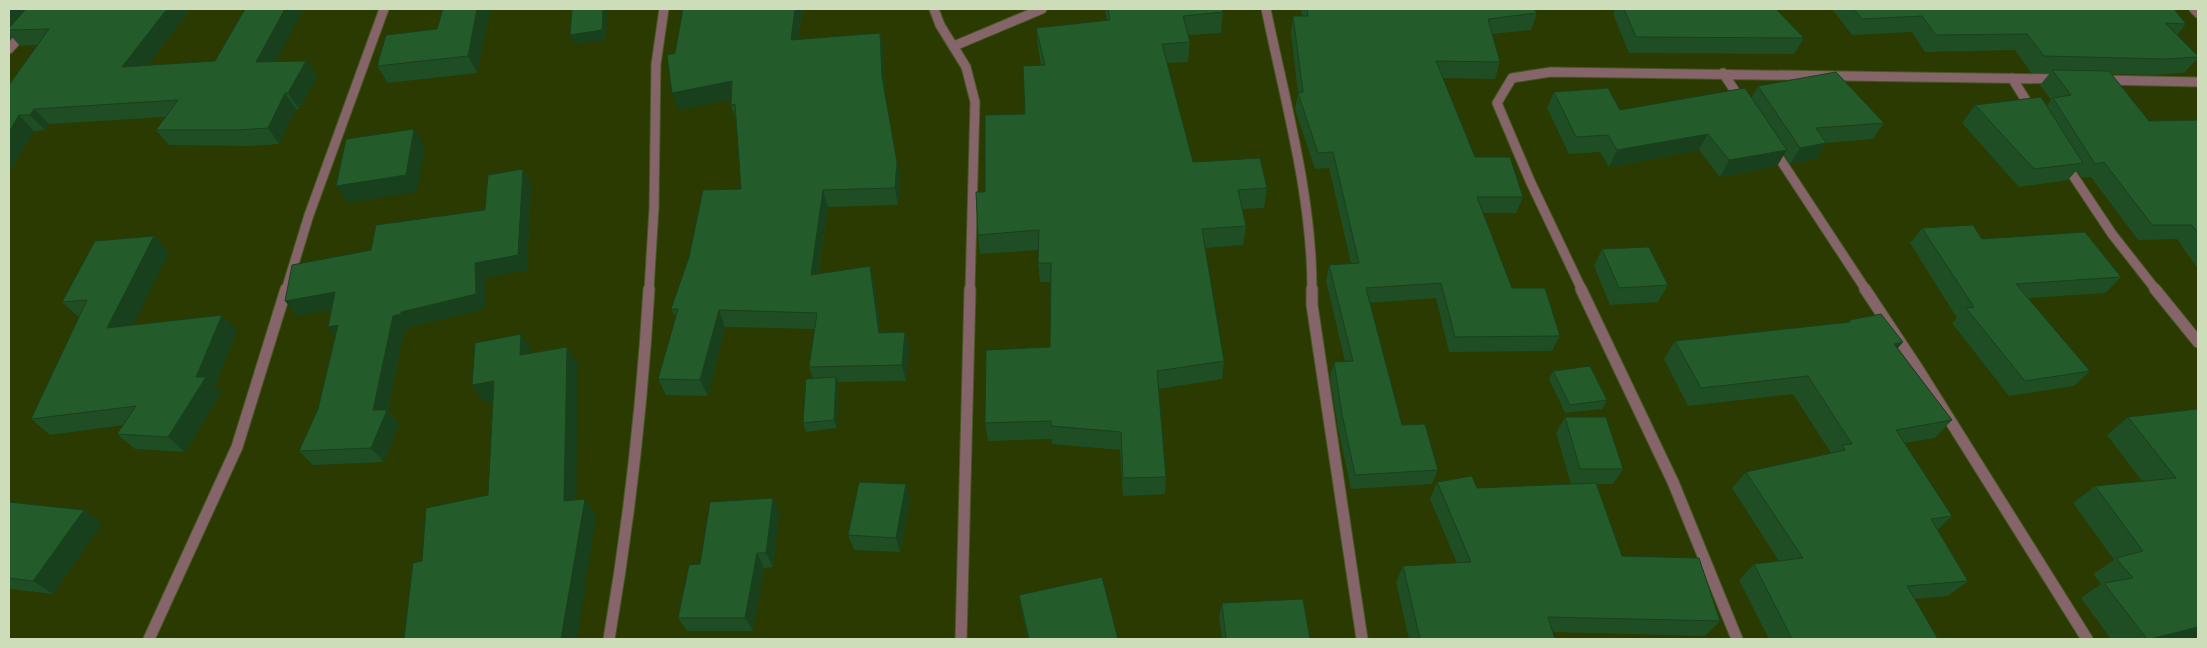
<svg xmlns="http://www.w3.org/2000/svg" width="2207" height="648" font-family="Karla,sans-serif">
  <rect width="100%" height="100%" fill="#2a3a01"/>
  <g fill="none" stroke-linecap="round" stroke-linejoin="round">
    <defs>
      <path id="street-far1" d="M934 9 940 25 966 67 975 102 970 290
        M1266 9C1285 101 1312 195 1312 290
        M2194 9 2198 13
        M954 46 1042 9
        M9 49 24 32
        M1723 73 1741 100
        M2012 78 2032 110
        M2104 80 2198 82
        M1774 150 1866 290
        M2066 165 2112 234 2156 290
        M286 290 309 215 384 9
        M649 290 654 208 656 64 664 9
        M1582 290 1531 183 1497 103 1512 78 1551 72 2060 79"/>
      <path id="street" d="M1312 289V305L1362 639
        M1581 289 1673 482 1737 639
        M1865 289 1916 366 2087 639
        M2155 289 2198 342
        M149 639 237 447 286 289
        M609 639C629 523 642 406 649 289
        M961 639 970 289"/>
    </defs>
    <use href="#street-far1" stroke="#485722" stroke-width="11"/>
    <use href="#street" stroke="#485722" stroke-width="13"/>
    <use href="#street-far1" stroke="#85646a" stroke-width="9"/>
    <use href="#street" stroke="#85646a" stroke-width="11"/>
  </g>
  <path fill="#1f4e24" d="M9 9H190L148 65 306 61 317 76 299 109H296L279 144 249 146 169 145 156 130 166 117 49 124 45 130 34 131 9 172V85L37 45 20 46 12 37 9 41Z
    M443 9H490L477 73 388 83 377 66 437 29Z
    M683 9H802L798 40 880 33 883 50 885 94 900 179 898 205 828 207 818 274 870 266 874 282 881 333 905 332 909 348 906 381 837 382 838 385 837 428 806 432 803 423 813 378 809 367 815 329 725 327 708 396 666 395 658 379 676 318 671 309 741 189 736 120 731 105V99L679 110 675 53Z
    M1105 9H1222L1223 12 1221 33 1188 35 1190 42 1188 62 1167 63 1193 162 1267 188 1264 208 1242 209 1246 226 1243 245 1205 248 1224 361 1222 379 1159 389 1166 477 1165 494 1123 496 1120 450 1052 444 1051 439 988 441 985 423 1050 347 1051 282H1040L1038 263V250L980 254 978 235 985 192 1025 114 1041 65 1038 48 1036 28 1107 20Z
    M1301 9H1534L1537 13 1531 30 1492 34 1500 62 1495 79 1442 78 1475 157 1523 197 1516 213H1483L1512 288 1560 336 1552 351 1449 352 1436 298 1370 303 1402 425 1438 470 1432 484 1351 489 1338 428 1330 377 1334 362 1345 361 1326 281 1329 265 1351 263 1329 168 1315 169 1295 109 1298 93 1291 33 1293 16H1302Z
    M1615 9H1776L1804 38 1794 54 1629 53 1613 14Z
    M1832 9H2174L2186 24 2177 35 2198 56V58L2184 73 2152 75 2111 74 2149 121 2198 120V269L2177 239 2138 240 2091 177 2082 178 2077 170 2068 180 2019 187 1962 123 1975 105H2047L2051 100 2040 85 2050 73H2031L2015 50 1925 52 1912 32 1852 35Z
    M1758 86 1884 123 1873 139 1826 143 1816 159 1790 164 1784 154 1777 166 1720 177 1699 150 1609 167 1600 152 1569 154 1547 108 1554 92 1620 110 1752 97Z
    M523 169 531 185 527 270 485 278V309L412 326V329L404 330 388 410 399 424 384 462 313 465 299 451 318 409 336 336 328 327 331 309 297 316 371 250 485 210Z
    M1922 228 1982 239 2121 277 2105 293 2028 298 2090 371 2074 386 2009 396 1952 323 1957 318 1910 243Z
    M154 236 169 252 133 325 237 331 215 386 221 393 185 452 135 449 117 434 124 425 50 435 31 419 79 317 62 302Z
    M1602 249 1668 285 1658 302 1610 305 1594 266Z
    M1850 320 1898 348 1952 420 1935 438 1904 443 1952 516 1937 530 1968 581 1948 596 1915 599 1938 639H1769L1739 580 1754 564 1779 561 1732 488 1746 472 1831 453 1793 394 1688 406 1664 359 1675 341 1848 322Z
    M1553 371 1607 400 1602 409 1565 413 1549 379Z
    M2198 409 2185 639H2111L2081 598 2101 584 2093 574 2114 560 2073 503 2095 486 2142 481 2107 435 2128 417Z
    M1565 417 1623 469 1613 484H1597L1622 556 1720 621 1705 636 1552 632 1555 639H1409L1396 582 1403 566 1457 563 1430 499 1437 482 1477 488 1571 484 1556 433Z
    M906 484 910 499 900 552 854 550 848 535Z
    M773 498 779 513 773 567 764 568 753 631H687L678 618 700 564Z
    M9 502 102 523 53 594 9 589Z
    M1019 595 1118 639H1028L1021 608Z
    M1222 603 1310 639H1222L1219 617Z"/>
  <path fill="#19401d" d="M9 9H37L9 30Z
    M167 9H190L135 82 122 67Z
    M285 9H304L267 77 256 62Z
    M477 9H490L477 73 468 56Z
    M603 9H607L606 40 574 44 570 35Z
    M795 9H802L795 58 791 40Z
    M9 33 12 37 9 41Z
    M880 33 883 50 885 94 900 179 898 205 895 188 882 77Z
    M306 61 317 76 299 109 288 93Z
    M732 81 737 98 679 110 672 93Z
    M285 93 296 109 279 144 268 128Z
    M34 109 49 124 45 130 30 115Z
    M19 115 34 131 9 172V132Z
    M414 129 425 147 417 192 348 203 336 186Z
    M1708 134 1699 150 1609 167 1617 150Z
    M1826 143 1816 159 1790 164 1800 148Z
    M1787 150 1777 166 1720 177 1729 160Z
    M523 169 531 185 527 270 485 278V309L412 326V329L404 330 388 410 399 424 384 462 371 448 373 410 393 316 401 312 475 263Z
    M823 190 828 207 815 292 811 275Z
    M154 236 169 252 124 344 107 328Z
    M870 266 874 282 883 349 879 333Z
    M335 292 346 307 297 316 285 301Z
    M719 310 725 327 708 396 700 380Z
    M222 315 237 331 215 386 221 393 185 452 168 437 196 377Z
    M338 325 340 342 328 327Z
    M905 332 909 348 906 381 902 365Z
    M521 334 533 353 520 355Z
    M1903 342 1888 360 1894 344Z
    M567 347 578 365 576 518 564 501Z
    M836 377 838 385 837 428 834 420Z
    M494 381 506 399 485 403 472 385Z
    M906 484 910 499 900 552 896 538Z
    M773 498 779 513 773 567 766 553Z
    M585 499 596 516 577 639H561Z
    M84 510 102 523 53 594 33 581Z
    M757 553 764 568 753 631 745 618Z
    M2198 627V636L2185 639H2150Z"/>
  <path fill="#245b2a" stroke="#19401d" d="M26 9H167L122 67 215 61 245 9H285L256 62 306 61 288 93H285L268 128 237 130H156L178 100 34 109 30 115H19L9 132V85L49 29 9 30V28Z
    M443 9H477L468 56 377 66 386 35 437 29Z
    M572 9H603L602 30 570 35Z
    M683 9H795L791 40 880 33 882 77 897 162 895 188 823 190 811 275 870 266 879 333 905 332 902 365 809 367 817 313 719 310 700 380 658 379 678 309H671L689 257 703 190 741 189 735 104 731 105 732 81 672 93 667 55 675 53Z
    M1108 9H1222L1223 12 1183 16 1190 42 1162 44 1193 162 1260 158 1267 188 1238 190 1246 226 1202 229 1224 361 1157 371 1166 477 1123 478 1121 432 1051 426V421L985 423 986 350 1050 347 1051 263H1038L1039 230 978 235 976 192H985V115L1025 114 1023 66 1045 65 1036 28 1110 20Z
    M1307 9H1534L1537 13 1488 19 1500 62 1436 61 1475 157H1510L1523 197H1477L1512 288H1545L1560 336 1455 337 1441 283 1366 288 1402 425 1425 424 1438 470 1355 475 1342 414 1334 362 1353 361 1329 265 1359 263 1333 152 1318 153 1298 93 1303 92 1293 16H1308Z
    M1624 9H1776L1804 38 1636 37Z
    M1854 9H2174L2186 24 2165 23 2198 56V57L2166 59 2044 56 2027 34 1936 35 1922 16 1862 19Z
    M2052 70 2109 71 2149 121 2198 120V233L2192 225H2152L2104 162 2095 164 2053 98 2071 95Z
    M1836 72 1884 123 1816 128 1826 143 1800 148 1758 86Z
    M1608 88 1620 110 1745 88 1787 150 1729 160 1708 134 1617 150 1608 135 1576 137 1554 92Z
    M2041 97 2083 163 2034 169 1975 105Z
    M414 129 406 175 336 186 346 139Z
    M523 169 518 255 475 263 476 294 401 312V314L393 316 373 410H387L371 448 299 451 318 409 338 325 328 327 335 292 285 301 292 265 371 250 376 225 485 210 488 175Z
    M1973 225 1982 239 2085 232 2121 277 2016 284 2090 371 2025 381 1966 308 1974 307 1922 228Z
    M154 236 107 328 222 315 196 377H206L168 437 117 434 136 406 31 419 87 300 62 302 95 241Z
    M1649 247 1668 285 1619 288 1602 249Z
    M1881 314 1903 342 1894 344 1952 420 1896 430 1952 516 1931 519 1968 581 1907 586 1938 639H1792L1754 564 1803 558 1746 472 1845 450 1842 445 1852 444 1808 376 1701 388 1675 341 1850 322V320Z
    M521 334 520 355 567 347 564 501 585 499 561 639H404L413 563 422 561 426 508 488 495 494 381 472 385 475 343Z
    M1590 366 1607 400 1570 405 1553 371Z
    M836 377 834 420 803 423 806 379Z
    M2198 409V627L2150 639H2147L2104 583 2133 578 2116 558 2143 551 2095 486 2176 478 2128 417Z
    M1565 417H1606L1623 469H1580Z
    M1472 476 1477 488 1596 483 1622 556 1699 558 1720 621 1548 617 1555 639H1420L1403 566 1471 562 1437 482Z
    M859 482 906 484 896 538 848 535Z
    M773 498 766 553H757L745 618H678L689 565 700 564 710 502Z
    M9 502 84 510 33 581 9 578Z
    M1102 577 1118 639H1029L1019 595Z
    M1303 599 1310 639H1226L1222 603Z"/>
  <rect width="2207" height="648" fill="none" stroke="#ceddb9" stroke-width="20"/>
</svg>
